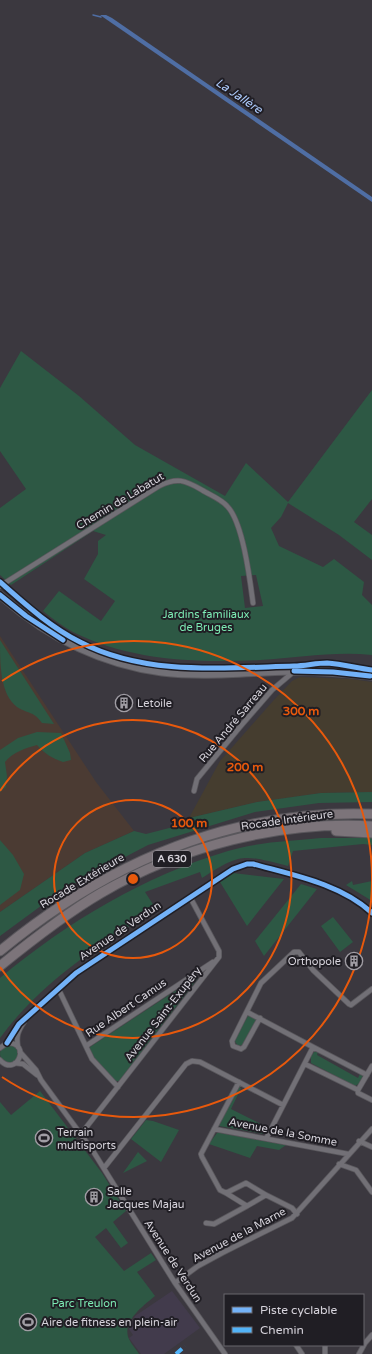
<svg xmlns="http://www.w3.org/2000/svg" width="372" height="1354" font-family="'Varela Round',sans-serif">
  <rect width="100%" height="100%" fill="#3b383f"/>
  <path fill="#423b4c" d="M172 1291 200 1328 164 1354H141L129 1338 133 1335 129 1329 135 1316Z"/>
  <path fill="#453d2f" d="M300 677 351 679 372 682V792L321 793 257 802 189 818 220 761 273 701 292 681Z"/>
  <path fill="#4b3b33" d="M0 636 96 782 134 831 85 853 0 912Z"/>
  <path fill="#2d5844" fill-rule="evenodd" d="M21 351 79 396 135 445 225 496 246 463 288 502 372 390V499L354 522 372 535V560L339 535 288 503 281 517 271 528 279 546 323 567 334 559 364 582 362 595 372 605V655C334 651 298 658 260 660 198 663 130 661 73 632 62 626 52 618 43 611L59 591 101 621 115 601 84 579 98 554V541L106 535 93 531 11 585 0 575V508L26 489 0 451V388ZM256 575 263 606 245 608 241 576Z
    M0 640 54 724 42 723C34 711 28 714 17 707 0 694 0 664 0 640Z
    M37 732 61 733 70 753 71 760 63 762C52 758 45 754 37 745 26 748 13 752 5 762L7 776 6 787 0 792V750L18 738Z
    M372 792V802L319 803 255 812 148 845 64 889 0 936V912L85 853 134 831 146 834 177 826 189 818 257 802 321 793Z
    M321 838H372V845L363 844 293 851 288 866C243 855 242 852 202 878L200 872 145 892 156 909C98 946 41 982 0 1038V978C67 922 144 876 228 851 257 842 291 841 321 838Z
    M0 840 13 855 24 874 20 890 0 905Z
    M233 873 284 879 247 926 220 882Z
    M352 881 353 885 372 881V901L346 885Z
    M301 884 317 889 264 956 255 941Z
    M333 917 353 942 340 952 321 926Z
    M198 976V978L119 1081H115C107 1072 89 1059 90 1047Z
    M248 1016 255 1017 256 1020 242 1045 238 1046 234 1040Z
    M0 1054a9 9 0 1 1 18 0a9 9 0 1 1-18 0Z
    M315 1051 318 1052 317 1055 358 1078 360 1074 363 1076 360 1083 355 1086 311 1063V1056Z
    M238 1086 241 1088 231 1109 269 1128 264 1134 219 1126Z
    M40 1091 102 1173 126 1211 113 1222 128 1243 121 1248 106 1228 95 1237 124 1271 151 1253 156 1260 137 1272 155 1296C144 1305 121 1322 129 1339 131 1344 136 1349 139 1354H0V1102L11 1115Z
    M146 1120 153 1121 179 1130 161 1162 131 1139Z
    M217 1133H220L286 1145 279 1150 257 1146 250 1158 209 1144Z
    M138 1152 147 1161 123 1173Z"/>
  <path fill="#4f6ea4" d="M100 15H106L112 18 372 197V202Z"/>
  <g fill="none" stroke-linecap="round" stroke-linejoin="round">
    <path stroke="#4f6ea4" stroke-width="1.5" d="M93 15 101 17"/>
    <defs>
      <path id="street" d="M0 586 159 486C177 477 185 480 202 490 210 495 221 499 227 506 243 522 250 580 253 603
        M194 791 197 779 239 728 272 690 291 674V671
        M58 988 92 1059 118 1087
        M247 1012 313 1047 267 1137
        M260 1018 244 1047 241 1049 233 1046 232 1041 261 983 294 952H299L313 970 349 1004 351 1005 372 989
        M7 1043 19 1024 76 973 233 869 247 864H253C293 875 341 884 372 913
        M86 1046 213 962
        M18 1047C16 1036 18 1031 24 1022
        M313 1047 367 1075
        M0 1048 7 1043C32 1042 17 1078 0 1060
        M20 1052 36 1070 41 1080 93 1151 175 1283 225 1354
        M15 1063 23 1064 37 1075
        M305 1064 358 1090
        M372 1066 358 1090V1093L372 1100
        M214 1129 348 1154
        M81 1134 219 957V951L190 897
        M359 1141 372 1147
        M339 1164 356 1170 372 1192
        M104 1168 186 1064 192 1061 200 1062 283 1105
        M246 1183 266 1195 247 1206 226 1193Z
        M226 1193 220 1190 202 1157 201 1154 239 1082
        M266 1195 292 1208 297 1214
        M206 1223 214 1224 247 1206
        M175 1283 198 1266 222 1253 292 1218 372 1129
        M296 1345 302 1354
        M325 1354V1345
        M359 1354 365 1343 372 1335"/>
      <path id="secondary" d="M0 595C46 636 101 664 162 672 204 677 248 672 290 671 318 671 345 673 372 676"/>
      <path id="highway" d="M336 831 372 833
        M0 951C107 863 231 809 372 814
        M0 966C32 940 65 914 101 893 182 846 279 821 372 826"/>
    </defs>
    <use href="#street" stroke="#59575c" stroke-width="6"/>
    <use href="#secondary" stroke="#59575c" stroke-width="9"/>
    <use href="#highway" stroke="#59575c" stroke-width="11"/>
    <use href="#street" stroke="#727076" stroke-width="4.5"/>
    <use href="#secondary" stroke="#727076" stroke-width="7"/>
    <use href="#highway" stroke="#7c747a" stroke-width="9"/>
    <path stroke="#52b3f8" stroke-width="4" stroke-dasharray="8 4" stroke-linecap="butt" d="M176 1354 185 1346"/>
    <defs>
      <path id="cycleway" d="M0 582C25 604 50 627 80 642 145 676 223 668 294 666 305 666 316 663 327 663 342 664 357 668 372 670
        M0 595 26 616 63 640
        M294 671 333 672 370 676
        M7 1043 19 1024 76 973 233 869 247 864H253C293 875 341 884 372 913"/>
    </defs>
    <use href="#cycleway" stroke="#201e24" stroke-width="8"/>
    <use href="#cycleway" stroke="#73b2f8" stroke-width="5"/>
  </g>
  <g fill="none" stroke="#e8590c" stroke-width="2">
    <circle cx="133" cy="879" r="79"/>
    <path d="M0 791A159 159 0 1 1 0 967"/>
    <path d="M2 681A238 238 0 1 1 2 1077"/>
  </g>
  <defs>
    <symbol id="building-ring" viewBox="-11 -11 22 22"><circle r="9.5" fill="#201e24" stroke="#a09da4" stroke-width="1.5"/><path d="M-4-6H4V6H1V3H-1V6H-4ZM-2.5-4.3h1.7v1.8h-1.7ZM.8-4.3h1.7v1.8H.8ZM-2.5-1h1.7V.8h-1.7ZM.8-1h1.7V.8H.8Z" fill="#a09da4"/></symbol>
    <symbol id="stadium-ring" viewBox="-11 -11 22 22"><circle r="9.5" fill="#201e24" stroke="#a09da4" stroke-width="1.5"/><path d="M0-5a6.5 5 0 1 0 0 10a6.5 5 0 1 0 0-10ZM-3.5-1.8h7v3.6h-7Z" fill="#a09da4"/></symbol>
  </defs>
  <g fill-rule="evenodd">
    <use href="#building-ring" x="114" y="693" width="20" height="20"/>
    <use href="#building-ring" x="344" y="951" width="20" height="20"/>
    <use href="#stadium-ring" x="34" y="1128" width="20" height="20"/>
    <use href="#building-ring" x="84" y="1187" width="20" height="20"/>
    <use href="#stadium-ring" x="18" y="1312" width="20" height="20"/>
  </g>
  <g text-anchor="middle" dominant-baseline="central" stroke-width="4" stroke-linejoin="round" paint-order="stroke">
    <rect fill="#201e24" stroke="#9f9da4" stroke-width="1" x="153" y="851" width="38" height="16" rx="3"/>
    <g font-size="10" font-weight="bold" fill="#d6d3db">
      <text x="172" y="859">A 630</text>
    </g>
    <g font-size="11" fill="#d6d3db" stroke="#201e24">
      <text transform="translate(120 501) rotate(-31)">Chemin de Labatut</text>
      <text transform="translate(233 723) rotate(-50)">Rue André Sarreau</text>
      <text transform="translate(287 820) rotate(-8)">Rocade Intérieure</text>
      <text transform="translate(82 881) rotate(-31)">Rocade Extérieure</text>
      <text transform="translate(120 931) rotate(-34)">Avenue de Verdun</text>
      <text transform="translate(126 1008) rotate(-34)">Rue Albert Camus</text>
      <text transform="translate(163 1014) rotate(-52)">Avenue Saint-Exupéry</text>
      <text transform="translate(283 1132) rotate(11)">Avenue de la Somme</text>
      <text transform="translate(239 1235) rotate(-28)">Avenue de la Marne</text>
      <text transform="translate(173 1261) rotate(57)">Avenue de Verdun</text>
    </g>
    <g font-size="11" fill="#7decb5" stroke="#201e24">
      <text x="206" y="614">Jardins familiaux<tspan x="206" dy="13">de Bruges</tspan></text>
      <text x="84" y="1303">Parc Treulon</text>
    </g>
    <g font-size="11" fill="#d6d3db" stroke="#201e24" text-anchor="start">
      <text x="137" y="703">Letoile</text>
      <text x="341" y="961" text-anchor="end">Orthopole</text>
      <text x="57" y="1132">Terrain<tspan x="57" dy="13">multisports</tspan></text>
      <text x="107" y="1191">Salle<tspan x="107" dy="13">Jacques Majau</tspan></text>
      <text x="41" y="1322">Aire de fitness en plein-air</text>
    </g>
    <g font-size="12" font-style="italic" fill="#aeccfe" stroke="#201e24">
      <text transform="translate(239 96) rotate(34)">La Jallère</text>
    </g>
  </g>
  <circle cx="133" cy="879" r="6" fill="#e8590c" stroke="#201e24" stroke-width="2"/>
  <g font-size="12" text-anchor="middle" font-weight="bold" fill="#e8590c" stroke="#201e24" stroke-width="4" stroke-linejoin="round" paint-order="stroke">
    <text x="301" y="715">300 m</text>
    <text x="245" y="771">200 m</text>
    <text x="189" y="827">100 m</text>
  </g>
  <rect x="224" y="1294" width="140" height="52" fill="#201e24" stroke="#69666d"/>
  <rect x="232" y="1307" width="20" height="6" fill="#73b2f8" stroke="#69666d"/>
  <text x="260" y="1314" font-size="12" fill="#d6d3db">Piste cyclable</text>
  <rect x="232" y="1327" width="20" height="6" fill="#52b3f8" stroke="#69666d"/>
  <text x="260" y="1334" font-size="12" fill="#d6d3db">Chemin</text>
</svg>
